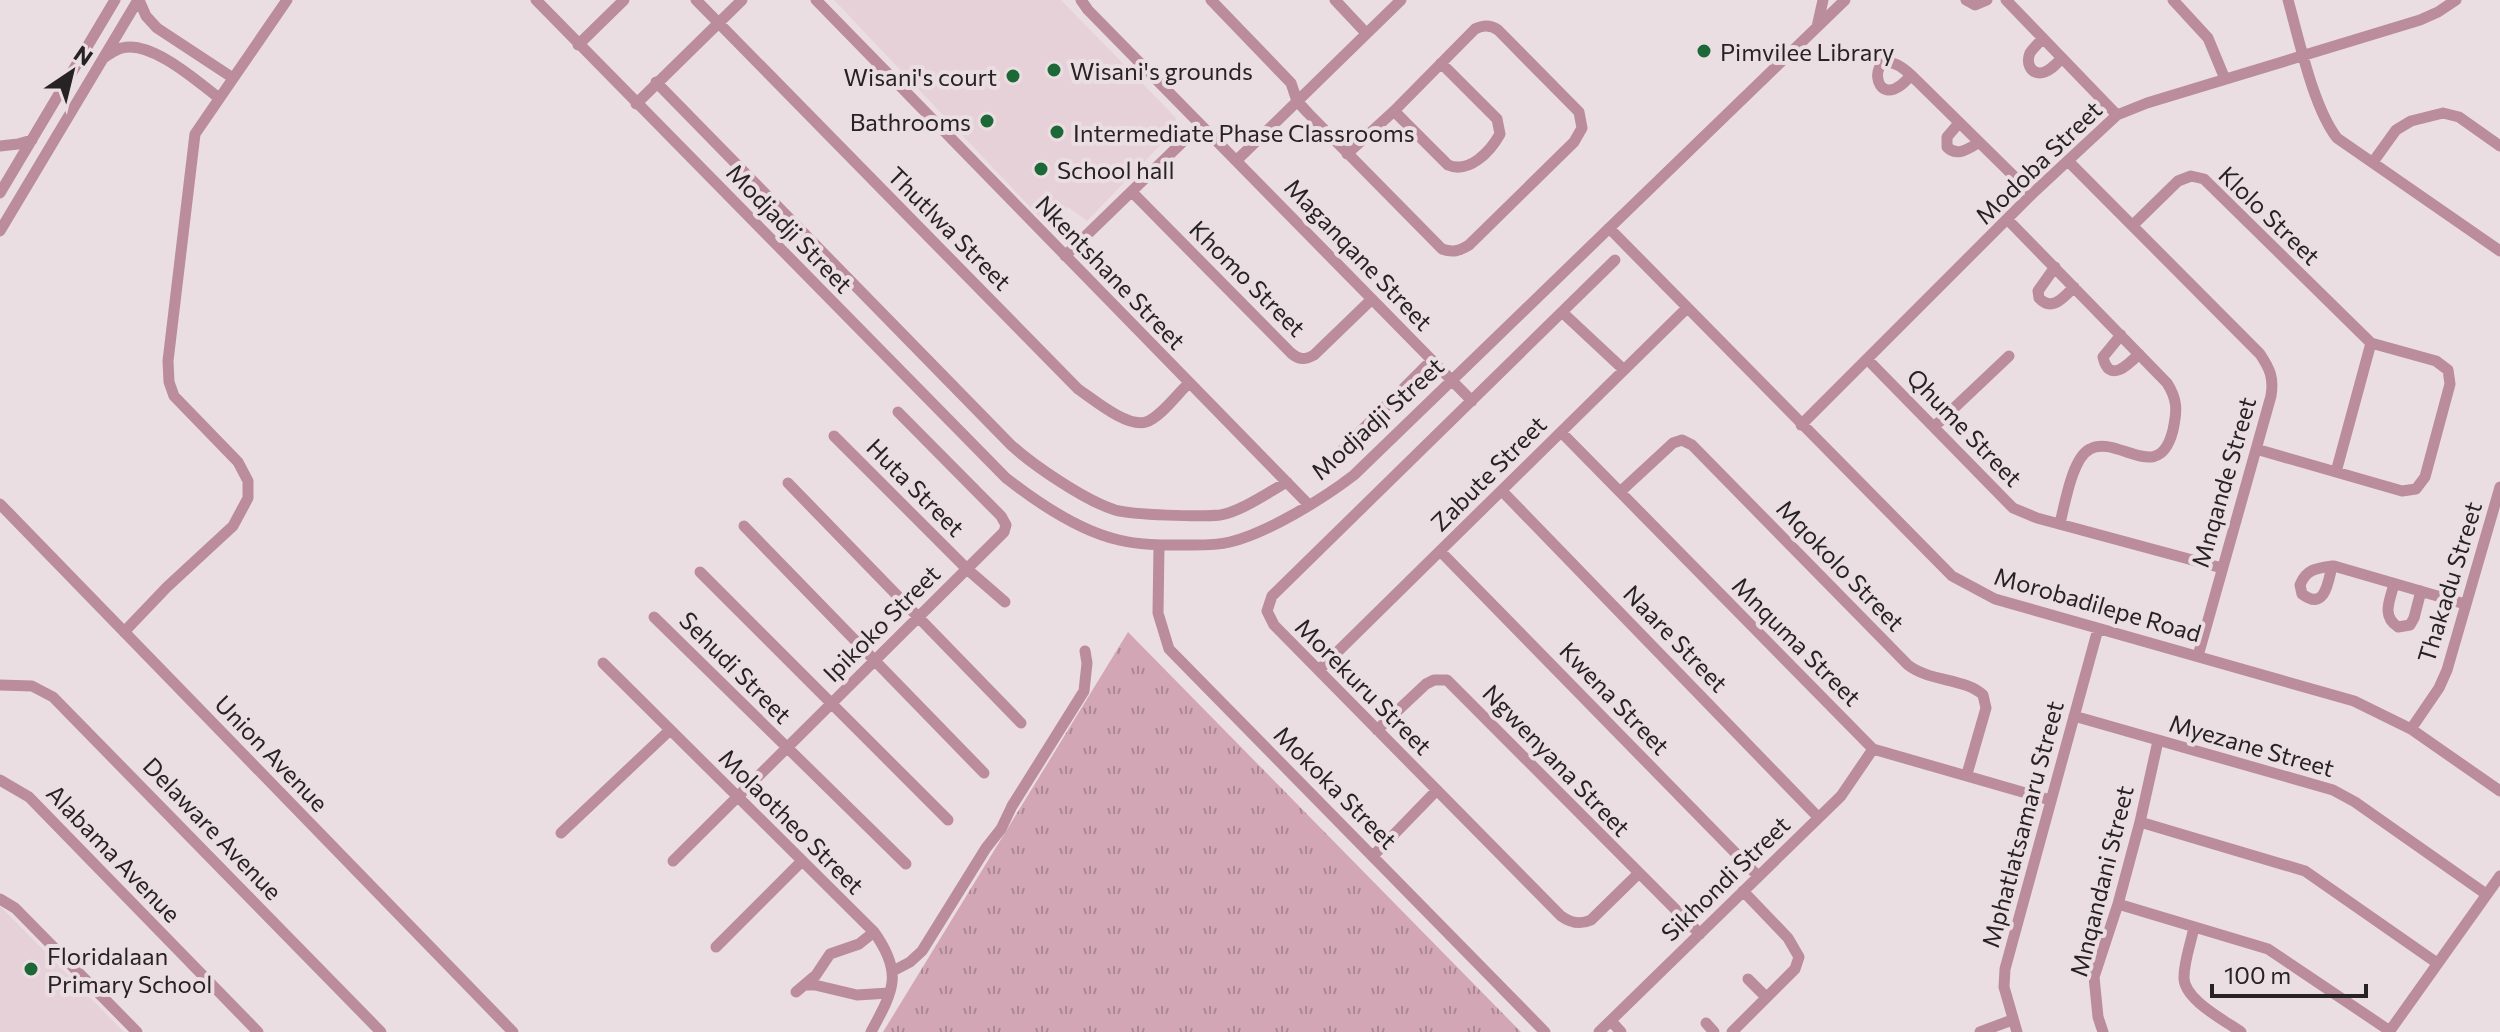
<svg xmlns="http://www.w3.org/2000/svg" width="2500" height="1032" font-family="Commissioner,sans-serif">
  <defs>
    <pattern id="grass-tufts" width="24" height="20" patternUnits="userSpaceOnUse" patternTransform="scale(2)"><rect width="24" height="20" fill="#d3a6b5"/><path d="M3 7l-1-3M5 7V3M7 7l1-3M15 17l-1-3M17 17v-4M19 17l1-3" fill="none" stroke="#ab8793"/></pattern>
  </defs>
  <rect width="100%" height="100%" fill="#ebdee2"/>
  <path fill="#e6d1d8" d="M834 0H1061L1176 118 1174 131 1087 221 1068 207 1049 227Z
    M0 907H1L124 1032H0Z"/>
  <path fill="url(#grass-tufts)" d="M1128 632 1521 1032H883Z"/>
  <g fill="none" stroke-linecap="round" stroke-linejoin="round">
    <path stroke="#bb8c9c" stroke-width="11" d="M139 0 146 16 157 28 233 78
      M536 0 1006 478C1038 503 1079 531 1119 540 1139 545 1160 545 1180 545 1197 545 1214 546 1230 542 1267 533 1323 499 1354 475L1845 0
      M696 0 1078 389C1093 399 1127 428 1146 422 1160 418 1178 393 1189 383
      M816 0 1309 505
      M1081 0 1088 10 1472 401
      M1211 0 1291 83 1297 101 1308 113 1442 249C1453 253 1459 251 1469 245L1574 142 1582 128 1579 112 1498 30C1491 25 1483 25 1475 29L1394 111 1347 154
      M1335 0 1366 33
      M1966 0 1975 5 1987 0
      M2006 0 2117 115
      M2173 0 2208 38 2225 79
      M2288 0C2299 39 2313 107 2337 138L2500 251
      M1817 27 1823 0
      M2043 38C2039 43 2033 48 2030 53 2026 62 2030 73 2040 73 2049 73 2057 63 2062 58
      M578 45 624 0
      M105 57C110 54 116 49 122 48 151 40 197 81 219 98
      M1911 75C1870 125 1863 30 1911 75L2032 194
      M656 82 1011 445C1034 466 1086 501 1115 510 1133 515 1201 517 1220 515 1240 512 1269 492 1287 482
      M636 104 742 0
      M1394 111 1448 165C1469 174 1490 152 1500 134L1497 119 1441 63
      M1959 123 1947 137V147C1957 157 1968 149 1978 143
      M0 146 18 144 32 140
      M1236 161 1401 0
      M2068 161 2260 354C2270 369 2274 378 2271 396L2198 656
      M2373 162 2396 130 2411 121 2443 113 2459 117 2500 146
      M1132 192 1291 353C1299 360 1305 360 1314 355L1372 299
      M0 193 115 0
      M2008 220 2167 383C2178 400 2177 411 2173 430 2159 487 2118 434 2090 449 2072 458 2065 504 2060 523
      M2133 225 2178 181 2191 176 2204 179 2371 343 2436 361 2448 370 2450 384 2425 477 2416 489 2402 491 2256 449
      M1609 228 1952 576 1995 599 2354 701 2411 729 2500 791
      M0 231 138 0
      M1065 256 1200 125
      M1615 260 1272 596 1267 611 1274 625 1561 916C1571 923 1580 925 1591 920L1638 874
      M2055 267 2038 291 2039 298C2052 312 2063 298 2074 287
      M1562 312 1623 369
      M2121 335 2103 357C2109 384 2128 365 2139 354
      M1868 360 2013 508 2037 518 2222 568
      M1801 425 2032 194 2117 115 2147 103 2420 20 2438 12 2456 0
      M1935 426 2009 356
      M1561 432 1873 749 2050 800
      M834 436 967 569 1005 602
      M1332 463 1345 447 1432 360
      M2336 472 2371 343
      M788 483 1021 723
      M1502 491 1818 817
      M1620 492 1673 443 1682 440 1692 445 1908 665C1930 682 1965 678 1983 695L1986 708 1967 774
      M0 504 513 1032
      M744 526 984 773
      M1159 545 1158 613 1169 649 1545 1032
      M1440 551 1758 876
      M2332 566C2328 583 2325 611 2302 594L2300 585C2306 569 2317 568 2332 566H2334L2465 604
      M700 572 948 820
      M2394 584C2390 600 2381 616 2398 627L2410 625 2414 618 2421 591
      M654 617 906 864
      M124 632 167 587 233 526 248 498V481L238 462 174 396 169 382 168 361 195 134 287 0
      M603 663 874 932C904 974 893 991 871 1032
      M1319 670 1687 308
      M0 685 32 686 53 697 381 1032
      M2074 716 2333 790 2355 802 2486 894
      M2411 729 2439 688 2447 670 2500 487
      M1377 730 1426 684 1434 680H1447L1700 934
      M0 780 29 797 258 1032
      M2140 822 2305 871 2437 963
      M561 833 670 730
      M1373 856 1437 790
      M673 861 1004 532 1006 525 1001 516 898 412
      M0 899 15 908 137 1032
      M2118 904 2268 949 2390 1031
      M2194 927C2191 943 2184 961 2184 977 2183 999 2224 1020 2241 1032
      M716 947 801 862
      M893 971 910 962 922 951 986 848 1001 829 1012 806 1084 691 1087 663 1085 651
      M1748 979 1766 997
      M806 985H815L857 995 889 993
      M796 992 816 975 830 954 859 944 874 932
      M1611 1021 1621 1032
      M1706 1023 1714 1032
      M1599 1032 1841 796 1873 749
      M1732 1032 1795 969 1799 957 1788 938 1743 891
      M1980 1032 2012 1020
      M2017 1032 2004 987 2005 969 2098 629
      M2103 1032 2098 1017 2094 977 2118 904 2140 822 2158 741
      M2389 1032 2500 876"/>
  </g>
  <g fill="#1d6837" stroke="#ebdee2" stroke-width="3">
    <circle cx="1704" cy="51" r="8"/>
    <circle cx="1054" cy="70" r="8"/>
    <circle cx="1013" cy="76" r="8"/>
    <circle cx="987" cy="121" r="8"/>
    <circle cx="1057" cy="132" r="8"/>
    <circle cx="1041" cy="169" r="8"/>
    <circle cx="31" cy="969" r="8"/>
  </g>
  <g text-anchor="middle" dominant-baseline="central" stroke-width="8" stroke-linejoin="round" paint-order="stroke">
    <g font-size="24" fill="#272224" stroke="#ebdee2" text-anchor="start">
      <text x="1720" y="51">Pimvilee Library</text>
      <text x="1070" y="70">Wisani's grounds</text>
      <text x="997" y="76" text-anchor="end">Wisani's court</text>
      <text x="971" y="121" text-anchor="end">Bathrooms</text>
      <text x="1073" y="132">Intermediate Phase Classrooms</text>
      <text x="1057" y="169">School hall</text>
      <text x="47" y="955">Floridalaan<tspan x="47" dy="28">Primary School</tspan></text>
    </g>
    <g font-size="24" fill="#272224" stroke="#ebdee2">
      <text transform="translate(2038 162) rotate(-44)">Modoba Street</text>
      <text transform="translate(2270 215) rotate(44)">Klolo Street</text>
      <text transform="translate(790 228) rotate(46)">Modjadji Street</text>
      <text transform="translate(950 228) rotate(45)">Thutlwa Street</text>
      <text transform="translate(1359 254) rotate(46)">Maganqane Street</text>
      <text transform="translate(1111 272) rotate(46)">Nkentshane Street</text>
      <text transform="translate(1248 278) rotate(45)">Khomo Street</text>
      <text transform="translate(1377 418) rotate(-42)">Modjadji Street</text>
      <text transform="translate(1965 427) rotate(46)">Qhume Street</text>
      <text transform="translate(1488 473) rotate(-45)">Zabute Street</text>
      <text transform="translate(2223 482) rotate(-74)">Mnqande Street</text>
      <text transform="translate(916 487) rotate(45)">Huta Street</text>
      <text transform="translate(1841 565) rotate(46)">Mqokolo Street</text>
      <text transform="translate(2449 582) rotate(-73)">Thakadu Street</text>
      <text transform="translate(2098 604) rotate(16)">Morobadilepe Road</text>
      <text transform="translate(881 623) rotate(-45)">Ipikoko Street</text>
      <text transform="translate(1676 638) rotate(46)">Naare Street</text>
      <text transform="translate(1797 641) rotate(45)">Mnquma Street</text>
      <text transform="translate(736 667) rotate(45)">Sehudi Street</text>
      <text transform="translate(1364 686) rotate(45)">Morekuru Street</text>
      <text transform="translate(1615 698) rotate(46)">Kwena Street</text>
      <text transform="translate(2252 745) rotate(16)">Myezane Street</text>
      <text transform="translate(272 753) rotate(46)">Union Avenue</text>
      <text transform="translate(1557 760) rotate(46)">Ngwenyana Street</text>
      <text transform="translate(1336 787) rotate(45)">Mokoka Street</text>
      <text transform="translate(792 821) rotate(45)">Molaotheo Street</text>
      <text transform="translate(2022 824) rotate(-75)">Mphatlatsamaru Street</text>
      <text transform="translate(213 828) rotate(46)">Delaware Avenue</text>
      <text transform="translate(114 853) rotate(46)">Alabama Avenue</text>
      <text transform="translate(1725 878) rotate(-44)">Sikhondi Street</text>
      <text transform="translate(2101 881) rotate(-76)">Mnqandani Street</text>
    </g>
  </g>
  <g transform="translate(72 72) rotate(35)" stroke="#ebdee2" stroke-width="6" paint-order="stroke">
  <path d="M0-6L14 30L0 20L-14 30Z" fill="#272224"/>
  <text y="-12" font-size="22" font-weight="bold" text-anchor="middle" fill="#272224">N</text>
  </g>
  <path d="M2212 984v12h154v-12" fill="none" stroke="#272224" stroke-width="4"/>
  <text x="2224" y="984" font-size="24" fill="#272224" stroke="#ebdee2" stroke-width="6" paint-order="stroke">100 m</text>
</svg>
